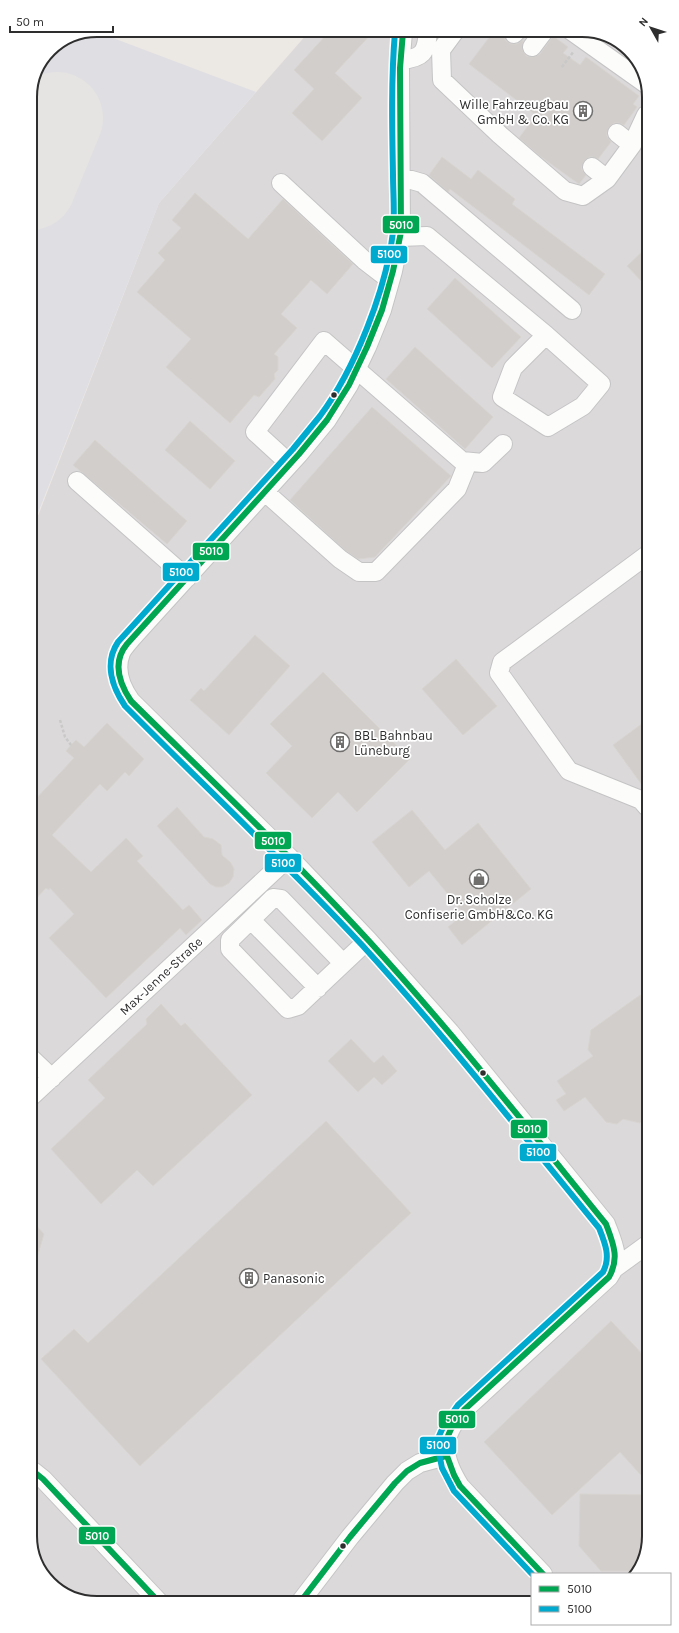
<svg xmlns="http://www.w3.org/2000/svg" width="679" height="1633" font-family="Karla,sans-serif">
  <rect width="100%" height="100%" fill="#ece8e4"/>
  <path fill="#dcd9db" d="M586 30 623 44 645 76 649 1536 636 1574H532V1600L93 1603 56 1589 34 1557 31 534 159 203 308 33Z"/>
  <path fill="#dfdee2" d="M72 35H105L256 92 159 203 31 531 30 93 42 68Z"/>
  <g fill="none" stroke-linecap="round" stroke-linejoin="round">
    <path stroke="#e6e4e2" stroke-width="92" d="M30 184 57 118"/>
  </g>
  <path fill="#d1cecb" stroke="#d7d4d0" d="M494 31H504V37L506 41 511 44H517L523 40V51L526 56 531 57 536 56 540 54 553 36 568 47 563 53 580 65 586 57 639 96 633 104 637 107 624 125 619 123H614L609 127 607 132V136L611 142 598 159 593 157H589L584 161 582 166V170L586 175 579 184 540 156 519 138 536 115 469 64Z
    M373 32 335 73 362 98 322 141 292 113 314 89 294 70 328 33Z
    M442 157 471 179 478 170 515 199 512 204 605 274 589 295 450 189 448 192 429 175Z
    M195 193 248 239 283 199 353 264 327 294 311 280 281 314 297 328 274 354 278 357V370L274 374 275 379 259 397 254 395 230 423 166 367 191 339 137 292 165 260 158 253 181 228 172 220Z
    M646 248V286L627 266Z
    M455 278 521 337 492 368 427 309Z
    M415 347 493 417 465 449 386 379Z
    M372 407 451 476 375 557 358 559 346 551 290 500Z
    M190 421 235 461 210 489 165 450Z
    M95 440 187 521 167 544 73 465Z
    M255 635 290 666 229 735 190 700 201 688 204 691Z
    M456 659 497 706 463 735 422 689Z
    M323 672 410 759 357 812 338 792 312 818 266 773 292 746 270 724Z
    M647 720V792L613 745Z
    M107 723 144 759 129 776 125 772 107 791 100 784 52 835 91 872 126 838 143 856 137 861 183 910 189 905 202 920 186 935 180 928 106 998 49 938 74 914 50 888 49 890 46 888 32 903V803L74 758 66 751 71 745 76 740 84 747Z
    M177 807 204 837 213 839 221 845 222 855 231 863 234 869 233 877 229 883 222 887H216L210 884 157 826Z
    M412 810 445 850 478 823 531 889 462 945 448 927 464 914 429 871 409 887 372 842Z
    M640 995 648 1006V1117L640 1123 623 1119 617 1124 606 1122 585 1097 564 1111 556 1100 566 1094 557 1081 593 1056 588 1050 591 1030Z
    M161 1004 181 1026 185 1023 252 1095 153 1186 137 1170 101 1204 51 1149 105 1098 88 1080 147 1024 146 1019Z
    M351 1039 374 1063 383 1055 397 1071 382 1085 374 1077 358 1092 328 1061Z
    M326 1121 411 1213 140 1466 41 1359 74 1329 88 1343Z
    M33 1222 44 1234 36 1261H33Z
    M611 1321 649 1361V1484L620 1452 552 1515 484 1442Z
    M580 1494 649 1495V1536L640 1563 631 1571H601L579 1546Z"/>
  <g fill="none" stroke-linecap="round" stroke-linejoin="round">
    <defs>
      <path id="minor" d="M570 30 646 84
        M455 31 441 50 442 80 500 135 565 191 583 196 607 179 632 145 646 115
        M403 32 400 68 401 232 393 271 382 310 367 347 349 385 327 420 299 454 132 638C128 643 123 648 121 653 114 671 121 687 131 701L289 857 368 940 450 1032 606 1224C613 1243 622 1259 609 1277L464 1410C440 1438 441 1455 460 1486L543 1574
        M514 34 517 31
        M532 47 544 31
        M401 60C423 58 426 53 428 32
        M617 133 632 145
        M592 167 607 179
        M401 177 422 183 572 310
        M281 183 364 260 390 280
        M400 237 427 236 546 335 601 384 583 406 548 427 502 397 513 368 546 335
        M290 464 255 432 324 341 462 461 483 463 503 444
        M77 481 187 578
        M265 492 340 559 359 572H376L457 489 468 462
        M647 555 502 662 499 673 569 771 641 800 647 807
        M251 920 318 988
        M343 963 281 899 273 898 230 940V949L288 1009 298 1006 368 940
        M32 1059 52 1078
        M32 1096 289 857
        M615 1268 648 1244
        M33 1471 43 1479 159 1602
        M301 1601 350 1537 395 1483 407 1471 420 1463 446 1456"/>
    </defs>
    <use href="#minor" stroke="#c5c4c5" stroke-width="20"/>
    <path stroke="#c9c9c8" stroke-width="2.5" stroke-dasharray="3 2" stroke-linecap="butt" d="M562 67 574 51
      M60 720 65 737 71 745"/>
    <use href="#minor" stroke="#fcfcfb" stroke-width="18"/>
    <defs>
      <path id="bus-1" d="M403 32 400 68 401 232 393 271 382 310 367 347 349 385 327 420 299 454 127 644C112 662 119 683 131 701 211 780 293 858 369 941 452 1032 528 1128 606 1224 613 1243 620 1258 609 1277L464 1410 451 1429 447 1438V1456L454 1475 460 1486 543 1574
        M33 1471 43 1479 159 1602
        M301 1601 350 1537 395 1483 407 1471 420 1463 446 1456"/>
      <path id="bus-2" d="M395 32C391 79 392 127 393 174 393 193 395 213 393 232 386 290 355 369 320 416 311 427 302 438 293 449L118 642C104 663 112 687 125 706 204 786 286 863 362 945 445 1036 521 1133 599 1228 605 1243 611 1257 603 1272L458 1405 444 1425 439 1436 438 1448 442 1468 454 1491 532 1574"/>
    </defs>
    <use href="#bus-1" stroke="#fff" stroke-width="9"/>
    <use href="#bus-2" stroke="#fff" stroke-width="9"/>
    <use href="#bus-1" stroke="#00a651" stroke-width="6"/>
    <use href="#bus-2" stroke="#00a9ce" stroke-width="6"/>
  </g>
  <defs>
    <symbol id="building-ring" viewBox="-11 -11 22 22"><circle r="9.5" fill="#fff" stroke="#706f6e" stroke-width="1.5"/><path d="M-4-6H4V6H1V3H-1V6H-4ZM-2.5-4.3h1.7v1.8h-1.7ZM.8-4.3h1.7v1.8H.8ZM-2.5-1h1.7V.8h-1.7ZM.8-1h1.7V.8H.8Z" fill="#706f6e"/></symbol>
    <symbol id="shop-ring" viewBox="-11 -11 22 22"><circle r="9.5" fill="#fff" stroke="#706f6e" stroke-width="1.5"/><path d="M-5-2.5h2.3a2.7 3.5 0 0 1 5.4 0H5L5.5 6h-11ZM-1.5-2.5h3a1.5 2.3 0 0 0-3 0Z" fill="#706f6e"/></symbol>
  </defs>
  <g fill-rule="evenodd">
    <use href="#building-ring" x="572" y="100" width="22" height="22"/>
    <use href="#building-ring" x="329" y="731" width="22" height="22"/>
    <use href="#shop-ring" x="468" y="868" width="22" height="22"/>
    <use href="#building-ring" x="238" y="1267" width="22" height="22"/>
  </g>
  <g fill="#2e2e2e" stroke="#fff" stroke-width="1.5">
    <circle cx="334" cy="395" r="3.5"/>
    <circle cx="483" cy="1073" r="3.5"/>
    <circle cx="343" cy="1546" r="3.5"/>
  </g>
  <g text-anchor="middle" dominant-baseline="central" stroke-width="3.5" stroke-linejoin="round" paint-order="stroke">
    <g font-size="13" fill="#2e2e2e" stroke="#fff" text-anchor="start">
      <text x="569" y="104" text-anchor="end">Wille Fahrzeugbau<tspan x="569" dy="15">GmbH &amp; Co. KG</tspan></text>
      <text x="354" y="735">BBL Bahnbau<tspan x="354" dy="15">Lüneburg</tspan></text>
      <text x="479" y="899" text-anchor="middle">Dr. Scholze<tspan x="479" dy="15">Confiserie GmbH&amp;Co. KG</tspan></text>
      <text x="263" y="1278">Panasonic</text>
    </g>
    <g font-size="13" fill="#2e2e2e" stroke="#fff">
      <text transform="translate(161 976) rotate(-43)">Max-Jenne-Straße</text>
    </g>
  </g>
  <path d="M0 0H679V1633H0ZM97 37H582A60 60 0 0 1 642 97V1536A60 60 0 0 1 582 1596H97A60 60 0 0 1 37 1536V97A60 60 0 0 1 97 37Z" fill="#fff" fill-rule="evenodd"/>
  <path fill="none" stroke="#2e2e2e" stroke-width="2" d="M97 37H582A60 60 0 0 1 642 97V1536A60 60 0 0 1 582 1596H97A60 60 0 0 1 37 1536V97A60 60 0 0 1 97 37Z"/>
  <g stroke="#fff" stroke-width="1.5">
    <rect x="382" y="215" width="38" height="19" rx="4" fill="#00a651"/>
    <rect x="370" y="245" width="38" height="19" rx="4" fill="#00a9ce"/>
    <rect x="192" y="542" width="38" height="19" rx="4" fill="#00a651"/>
    <rect x="162" y="562" width="38" height="20" rx="4" fill="#00a9ce"/>
    <rect x="254" y="831" width="38" height="19" rx="4" fill="#00a651"/>
    <rect x="264" y="853" width="38" height="20" rx="4" fill="#00a9ce"/>
    <rect x="510" y="1119" width="38" height="20" rx="4" fill="#00a651"/>
    <rect x="519" y="1143" width="38" height="19" rx="4" fill="#00a9ce"/>
    <rect x="438" y="1410" width="38" height="19" rx="4" fill="#00a651"/>
    <rect x="419" y="1436" width="38" height="19" rx="4" fill="#00a9ce"/>
    <rect x="78" y="1526" width="38" height="19" rx="4" fill="#00a651"/>
  </g>
  <g font-size="11" text-anchor="middle" font-weight="bold" fill="#fff">
    <text x="401" y="229">5010</text>
    <text x="389" y="258">5100</text>
    <text x="211" y="555">5010</text>
    <text x="181" y="576">5100</text>
    <text x="273" y="845">5010</text>
    <text x="283" y="867">5100</text>
    <text x="529" y="1133">5010</text>
    <text x="538" y="1156">5100</text>
    <text x="457" y="1423">5010</text>
    <text x="438" y="1449">5100</text>
    <text x="97" y="1540">5010</text>
  </g>
  <rect x="531" y="1573" width="140" height="52" fill="#ffffff" stroke="#ababab"/>
  <rect x="539" y="1586" width="20" height="6" fill="#00a651" stroke="#ababab"/>
  <text x="567" y="1593" font-size="12" fill="#2e2e2e">5010</text>
  <rect x="539" y="1606" width="20" height="6" fill="#00a9ce" stroke="#ababab"/>
  <text x="567" y="1613" font-size="12" fill="#2e2e2e">5100</text>
  <g transform="translate(651 28) rotate(309)" stroke="#ffffff" stroke-width="3" paint-order="stroke">
  <path d="M0-3L7 15L0 10L-7 15Z" fill="#2e2e2e"/>
  <text y="-6" font-size="11" font-weight="bold" text-anchor="middle" fill="#2e2e2e">N</text>
  </g>
  <path d="M10 26v6h103v-6" fill="none" stroke="#2e2e2e" stroke-width="2"/>
  <text x="16" y="26" font-size="12" fill="#2e2e2e" stroke="#ffffff" stroke-width="3" paint-order="stroke">50 m</text>
</svg>
